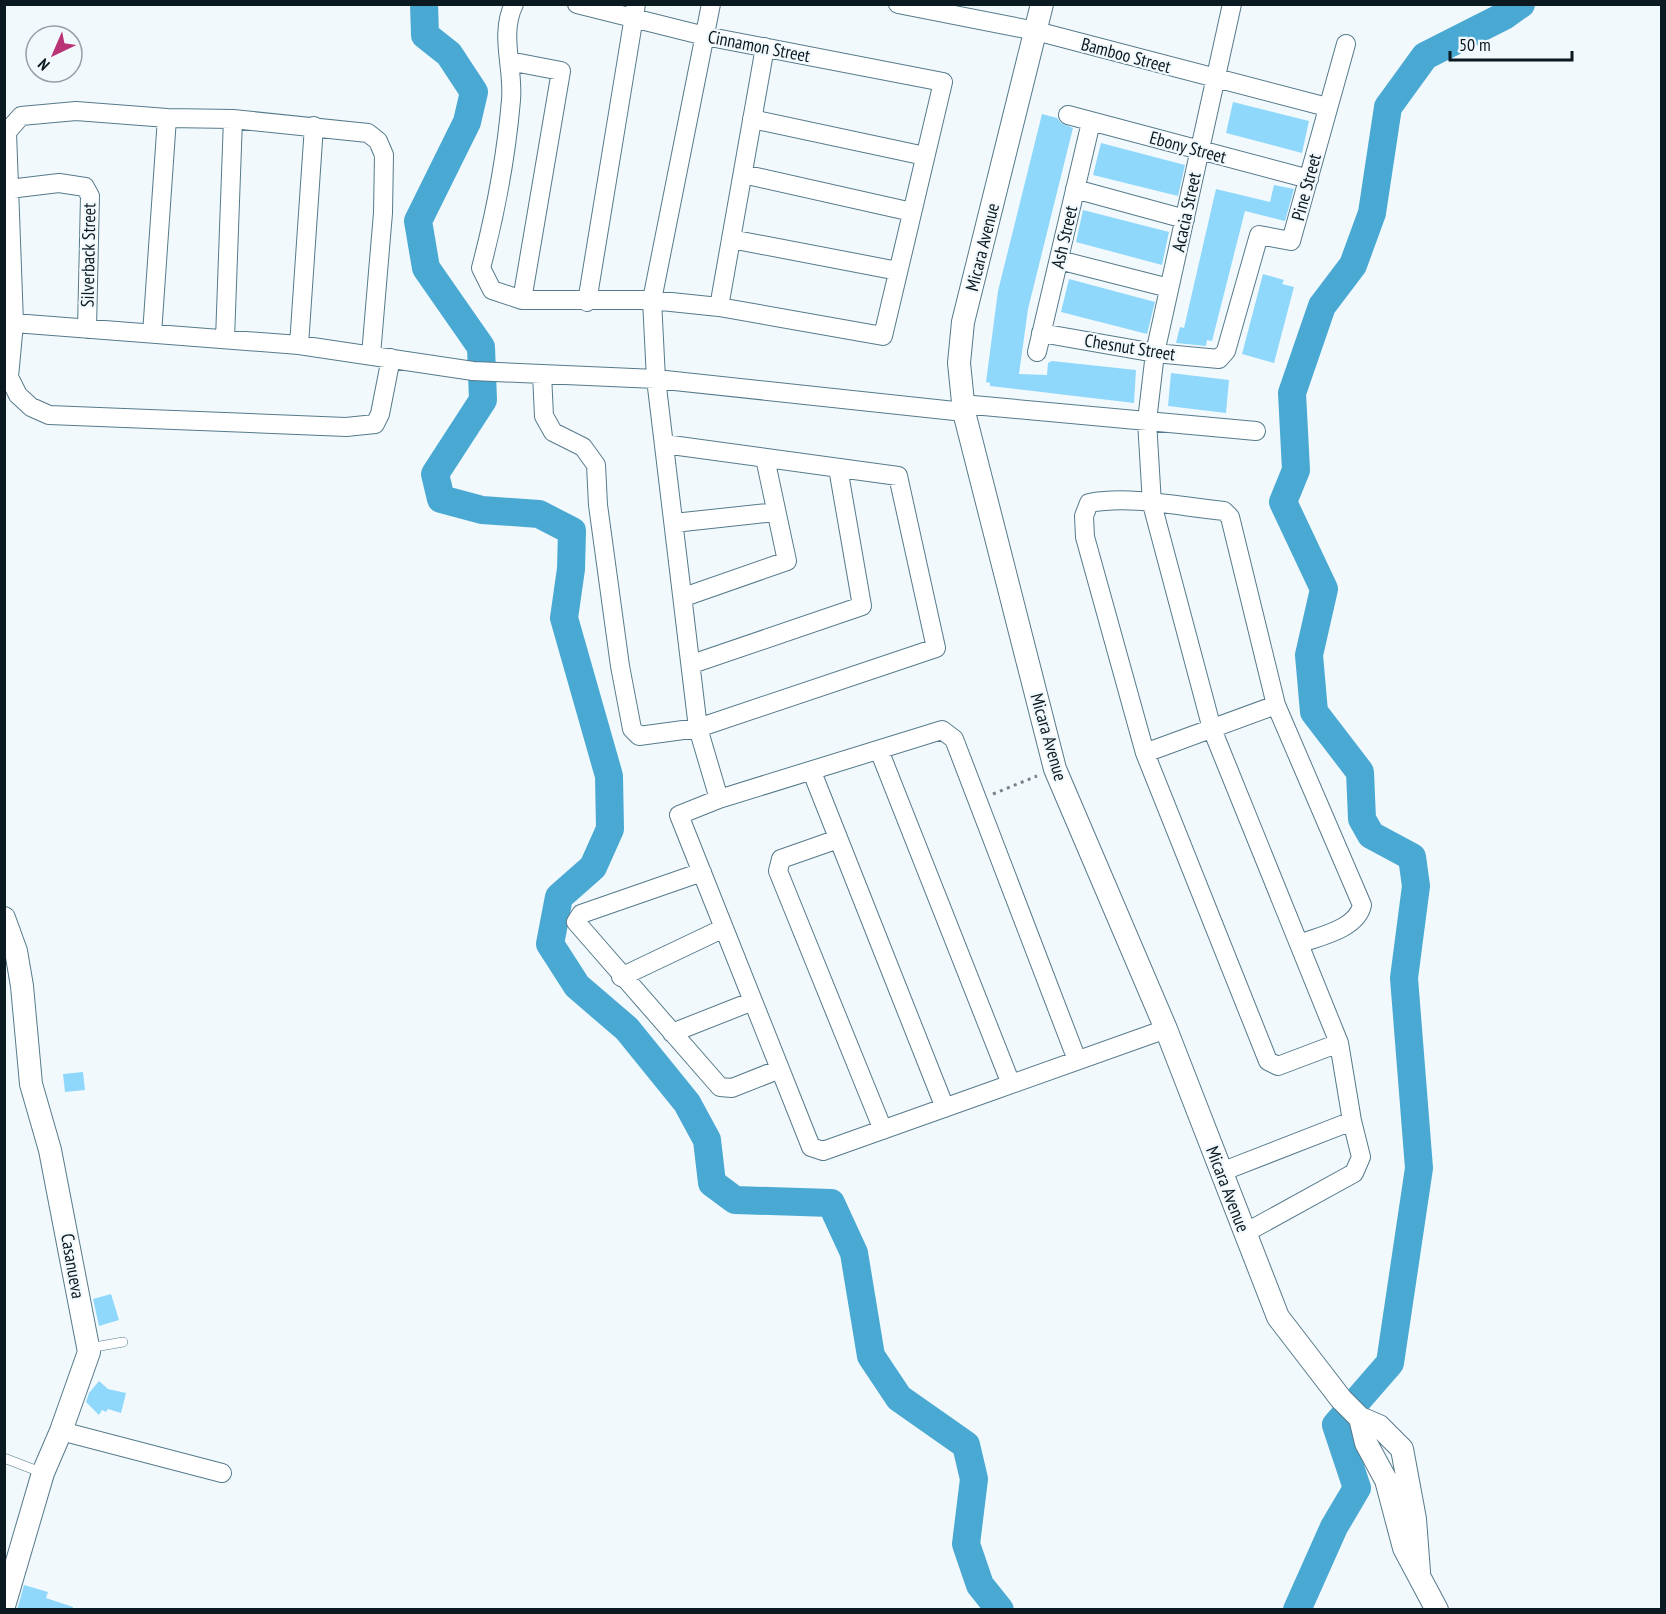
<svg xmlns="http://www.w3.org/2000/svg" width="1666" height="1614" font-family="'PT Sans Narrow',sans-serif">
  <rect width="100%" height="100%" fill="#f1f9fd"/>
  <g fill="none" stroke-linecap="round" stroke-linejoin="round">
    <path stroke="#49a9d3" stroke-width="28" d="M424 4 425 35 449 54 474 92 467 122 418 221 426 268 481 347 483 400 435 474 441 499 482 510 539 514 572 531 571 569 564 618 609 776 610 829 593 867 559 897 550 944 577 986 627 1029 687 1103 707 1140 712 1183 735 1200 831 1203 854 1253 871 1356 899 1398 966 1445 974 1479 966 1544 980 1585 1000 1610
      M1297 1610 1334 1527 1357 1488 1336 1425 1390 1363 1419 1168 1404 978 1416 886 1412 857 1371 835 1362 819 1360 772 1314 712 1309 655 1324 589 1283 502 1296 470 1292 393 1322 306 1353 265 1372 213 1388 107 1425 56 1504 16 1521 4"/>
  </g>
  <path fill="#90d8fb" d="M1233 102 1309 121 1302 153 1226 133Z
    M1042 114 1057 118 1061 123 1073 128 1028 309 1019 374 1047 375 1048 363 1052 361 1136 370 1134 403 990 386V383L986 382 998 291Z
    M1101 143 1185 165 1178 196 1093 175Z
    M1274 185 1294 189 1285 221 1245 211 1212 341 1207 340 1206 346 1176 343 1180 327 1184 328 1216 189 1270 202Z
    M1083 210 1169 232 1162 265 1076 242Z
    M1263 274 1284 280 1282 284 1294 287 1274 363 1242 354Z
    M1069 279 1155 302 1147 334 1061 312Z
    M1171 373 1229 380 1226 413 1168 406Z
    M83 1072 85 1090 65 1092 63 1074Z
    M111 1294 119 1320 99 1326 93 1299Z
    M99 1381 108 1389 126 1393 121 1413 108 1409 106 1412 102 1410 99 1415 86 1402 89 1393Z
    M24 1585 48 1592 46 1598 73 1607 72 1610H17Z"/>
  <g fill="none" stroke-linecap="round" stroke-linejoin="round">
    <defs>
      <path id="service" d="M89 1348 123 1342
        M4 1458 43 1473"/>
      <path id="minor" d="M514 4C499 35 514 68 511 100 506 159 496 211 481 268L492 290 522 300H652L719 307 883 336 943 82 705 36 577 4
        M711 4 652 300 656 379 698 728 719 799
        M898 4 1036 31 1327 107
        M509 61 561 71 522 300
        M1068 115 1309 179
        M752 119 925 156
        M743 174 912 212
        M9 189 59 183 85 187 90 196 87 329
        M1075 189 1185 219
        M731 239 898 271
        M1059 260 1169 288
        M587 302 636 4
        M719 307 765 47
        M14 323 299 345 473 371 656 379 964 412
        M1041 333 1155 353 1219 359 1226 351 1259 235 1291 241 1346 44
        M152 334 167 118
        M225 339 233 119
        M299 345 314 126
        M1037 352 1091 122
        M371 355 383 213 384 155 378 141 368 133 233 119 167 118 76 111 21 116 7 132 14 323 9 377 18 395 31 407 49 415 346 427 375 424 380 414 391 358
        M542 374 544 416 553 432 583 447 596 465 598 505 620 666 632 729 639 736 698 728 936 648 898 476 664 444
        M962 404 1256 431
        M674 523 776 512
        M684 597 787 561 765 458
        M692 664 862 606 838 468
        M879 750 1011 1084
        M1145 753 1276 705
        M812 772 945 1108
        M838 839 781 859 778 871 883 1130
        M702 872 581 914 576 922 720 1087 732 1088 780 1069
        M1299 944C1320 936 1357 929 1362 905L1276 705 1230 517 1224 511C1181 507 1132 495 1089 503L1084 516 1085 537 1145 753 1268 1061 1278 1066 1339 1043
        M621 977 724 928
        M672 1033 753 1001
        M1077 1060 954 739 942 730 719 799 679 815 811 1147 823 1151C937 1110 1052 1070 1166 1029
        M1221 1172 1352 1121 1339 1043 1212 729 1152 504 1147 421 1155 353 1232 4
        M1245 1233 1354 1173 1361 1157 1352 1121
        M61 1431 222 1473"/>
      <path id="tertiary" d="M1042 4 963 322 959 363 964 412 1055 769 1166 1029 1278 1317 1341 1399 1360 1418 1379 1426 1402 1449 1415 1519 1419 1572
        M4 918 16 951 22 986 31 1084 50 1150 89 1352 61 1431 43 1473 4 1606
        M1360 1418 1366 1443 1386 1480 1404 1548 1437 1610"/>
    </defs>
    <use href="#service" stroke="#567a8b" stroke-width="10"/>
    <use href="#minor" stroke="#567a8b" stroke-width="20"/>
    <use href="#tertiary" stroke="#567a8b" stroke-width="24"/>
    <path stroke="#788389" stroke-width="3" stroke-dasharray="3 4.5" stroke-linecap="butt" d="M993 794 1037 776"/>
    <use href="#service" stroke="#fff" stroke-width="9"/>
    <use href="#minor" stroke="#fff" stroke-width="18"/>
    <use href="#tertiary" stroke="#fff" stroke-width="22"/>
  </g>
  <g text-anchor="middle" dominant-baseline="central" stroke-width="4.5" stroke-linejoin="round" paint-order="stroke">
    <g font-size="18" fill="#0b1920" stroke="#f1f9fd">
      <text transform="translate(759 46) rotate(11)">Cinnamon Street</text>
      <text transform="translate(1126 55) rotate(15)">Bamboo Street</text>
      <text transform="translate(1188 147) rotate(15)">Ebony Street</text>
      <text transform="translate(1306 187) rotate(-75)">Pine Street</text>
      <text transform="translate(1186 212) rotate(-78)">Acacia Street</text>
      <text transform="translate(1064 237) rotate(-77)">Ash Street</text>
      <text transform="translate(982 247) rotate(-76)">Micara Avenue</text>
      <text transform="translate(88 255) rotate(-89)">Silverback Street</text>
      <text transform="translate(1130 347) rotate(9)">Chesnut Street</text>
      <text transform="translate(1049 737) rotate(74)">Micara Avenue</text>
      <text transform="translate(1228 1189) rotate(69)">Micara Avenue</text>
      <text transform="translate(73 1266) rotate(80)">Casanueva</text>
    </g>
  </g>
  <rect width="1666" height="1614" fill="none" stroke="#0b1920" stroke-width="12"/>
  <g transform="translate(54 54) rotate(224)"><circle r="28" fill="#f1f9fd" stroke="#959fa5" stroke-width="1.5"/>
  <path d="M0-4.5L10 22L0 15L-10 22Z" fill="#b93376"/>
  <text y="-9" font-size="16" font-weight="bold" text-anchor="middle" fill="#0b1920">N</text>
  </g>
  <path d="M1450 51v9h122v-9" fill="none" stroke="#0b1920" stroke-width="3"/>
  <text x="1459" y="51" font-size="18" fill="#0b1920" stroke="#f1f9fd" stroke-width="4.5" paint-order="stroke">50 m</text>
</svg>
